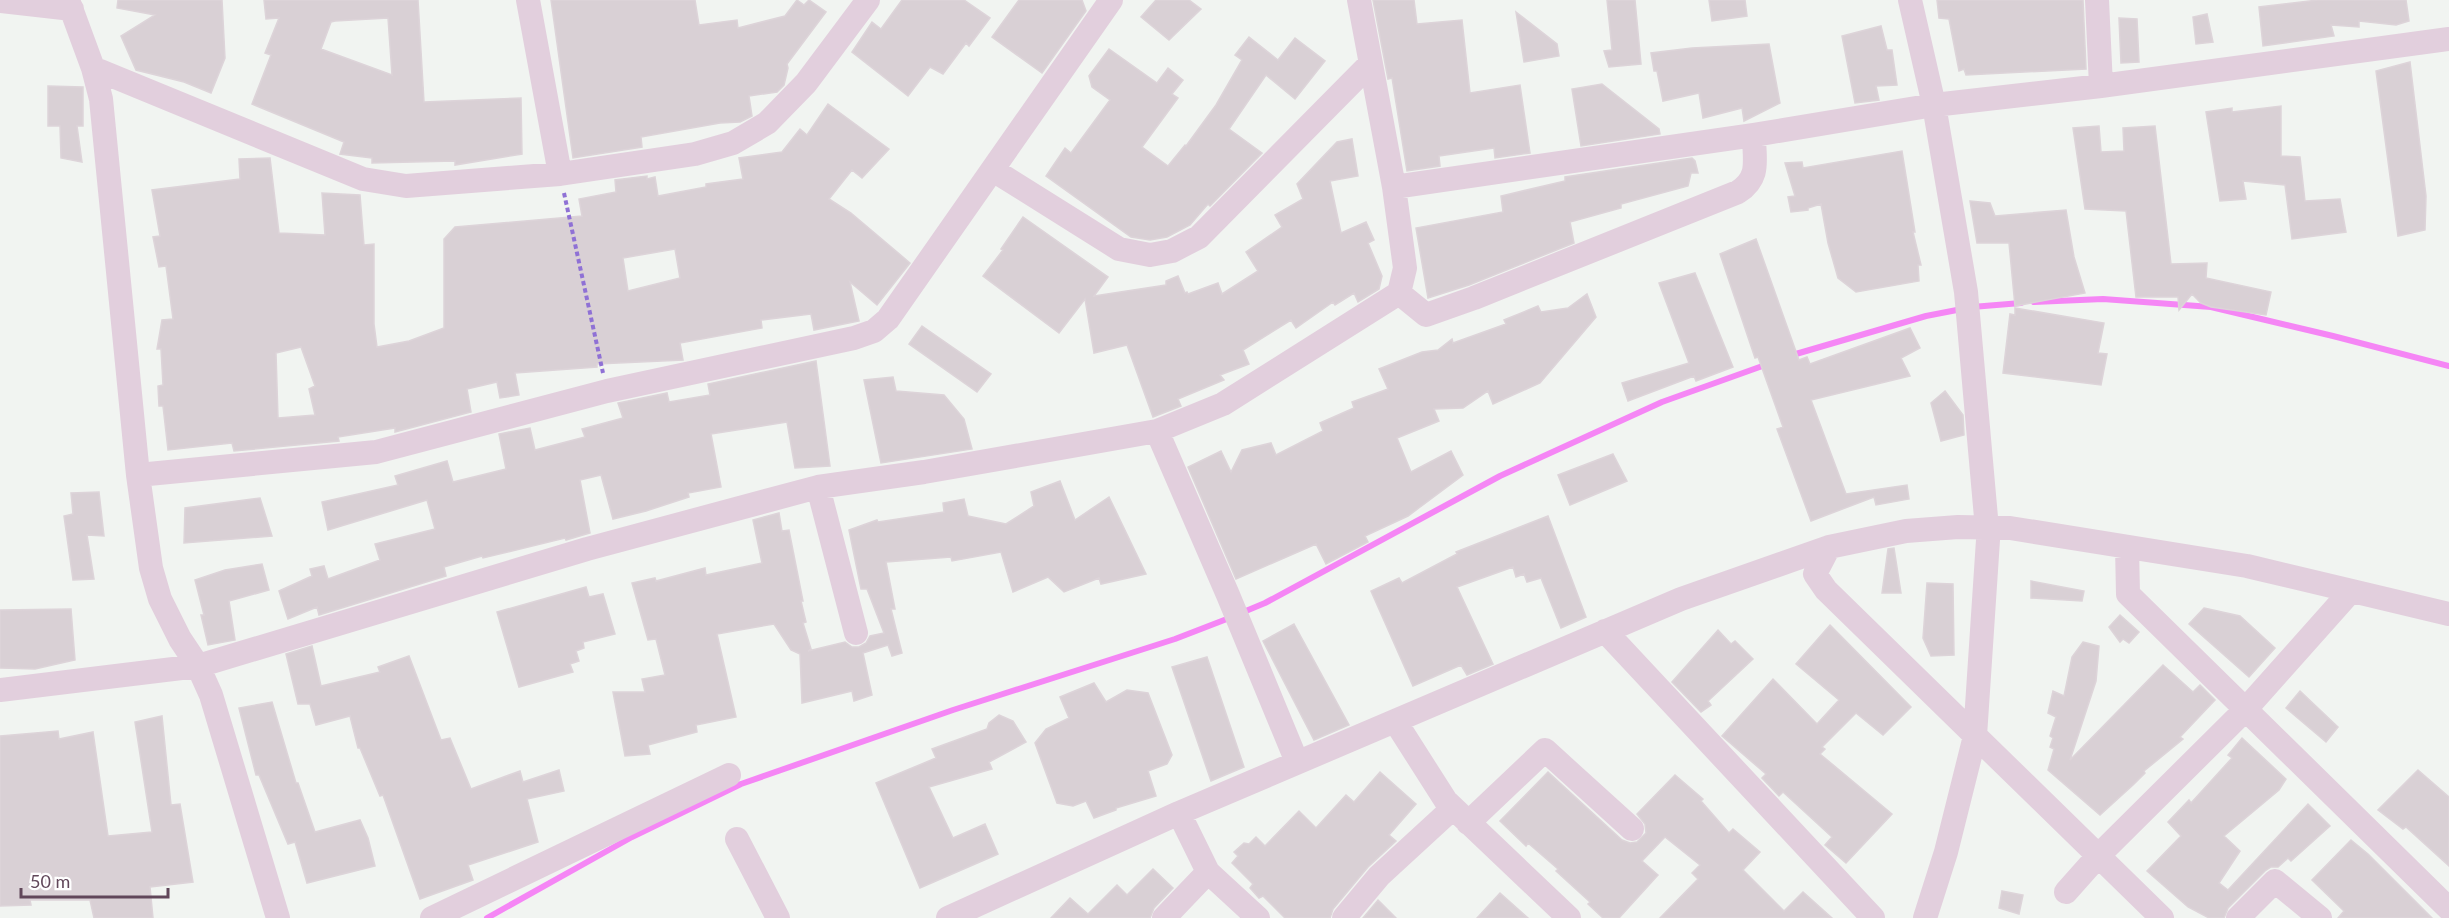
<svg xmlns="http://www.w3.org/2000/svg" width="2449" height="918" font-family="Lato,sans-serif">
  <rect width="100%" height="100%" fill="#f1f4f1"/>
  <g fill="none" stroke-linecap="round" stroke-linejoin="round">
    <path stroke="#f586f5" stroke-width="6" d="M2034 302 2103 299 2211 307 2333 336 2449 366
      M1972 307 2021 303
      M1789 356 1926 316 1962 309
      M1241 613 1265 603 1500 476 1662 402 1768 364
      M487 918 632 837 741 784 953 710 1175 639 1232 617"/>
  </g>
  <path fill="#d9d0d5" stroke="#ddd4d9" stroke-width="1.5" fill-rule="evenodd" d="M118 0H222L225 58 211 93 184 82 136 70 121 36 155 15 117 8Z
    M264 0H418L424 102 521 98 522 154 455 165V161L372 163V158L340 154 344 142 252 104 271 55 265 53 279 18 266 19ZM388 18 392 75 321 49 331 22 335 21Z
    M551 0H695L699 25 737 20 738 28 785 16 797 0 804 5 809 0 826 12 787 64 788 68 784 85 777 92 749 96 752 116 740 122 720 123 641 137 642 147 573 158Z
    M902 0H964L990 18 969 46 966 43 943 74 930 67 908 96 852 52 872 22 881 29Z
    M1019 0H1082L1086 11 1042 73 992 37Z
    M1156 0H1189L1201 9 1169 40 1141 17Z
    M1373 0H1414L1417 24 1462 20 1470 93 1520 85 1530 153 1495 158 1494 148 1439 156 1440 166 1407 171 1392 78 1388 79Z
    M1607 0H1635L1641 64 1609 67 1604 51 1612 50Z
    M1709 0H1745L1747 16 1712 21Z
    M1937 0H2083L2086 69 1966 75 1964 69 1959 71 1949 19 1939 18Z
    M2318 0H2406L2409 21 2396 25 2359 21V27L2331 25 2334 36 2263 46 2259 7Z
    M1516 12 1557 44 1559 56 1524 62Z
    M2207 14 2213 42 2196 44 2193 17Z
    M2119 18 2137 19 2139 62 2121 63Z
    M1881 26 1887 50H1892L1897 85 1876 86 1879 100 1855 103 1842 36Z
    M1249 37 1278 60 1295 38 1325 61 1295 99 1266 75 1229 129 1262 153 1210 206 1208 204 1190 225 1167 237 1150 240 1131 237 1046 176 1065 148 1071 153 1110 100 1092 87 1089 76 1109 49 1157 83 1168 68 1183 80 1172 94 1178 98 1142 147 1168 166 1185 145 1186 146 1216 105 1242 60 1235 55Z
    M1769 44 1780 103 1744 121 1742 108 1703 118 1699 93 1663 101 1657 71H1654L1651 53 1692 48Z
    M2410 62 2426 196 2425 230 2398 236 2376 71Z
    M1602 84 1659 129 1660 134 1581 146 1572 89Z
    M48 86 83 87V126H77L82 162 61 158 60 126H48Z
    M828 104 889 149 862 178 852 170 829 199 851 213 910 263 877 305 850 282 859 321 814 330 811 314 761 320 762 328 680 343 683 360 597 364V367L515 373 519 395 500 398 497 382 467 389 471 412 395 432V428L338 437 339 441 234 451 232 443 168 450 163 406H159L158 386 163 385 161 349H157L162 320 173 319 166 266 159 267 153 237 160 236 152 190 240 179 239 159 270 158 279 233 325 235 322 193 360 195 364 245 374 244V324L377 347 409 341 444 328V239L455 227 582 216 579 199 616 192 615 180 647 176V179L655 177 658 196 706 187V184L743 179 739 158 782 152 800 129 807 135ZM675 249 680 278 628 291 623 258ZM301 347 315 386 309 389 315 415 278 418 276 353Z
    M2281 106V156L2300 157 2305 201 2340 199 2346 232 2292 239 2285 185 2243 181 2246 199 2220 201 2206 112 2232 108V112Z
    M2099 126 2101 152 2124 151 2123 128 2155 126 2171 264 2207 263 2206 278 2271 292 2266 315 2211 307 2201 303 2192 294 2179 310 2178 297H2136L2126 211 2085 209 2073 128Z
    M1352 139 1358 176 1330 181 1341 233 1366 222 1374 240 1368 243 1382 276 1379 289 1358 302 1354 293 1335 305 1333 302 1296 328 1291 320 1243 350 1249 364 1220 375 1224 380 1178 399 1181 406 1153 417 1127 345 1094 353 1085 299 1059 333 983 276 1003 250 1001 249 1023 217 1108 277 1094 296 1166 285V281L1178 276 1185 293 1187 292 1188 294 1218 283 1222 294 1258 271 1246 252 1282 227 1275 215 1303 199 1297 184 1337 142Z
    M1902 151 1915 232H1913L1921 265H1918L1919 281 1856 292 1838 278 1828 243 1821 204 1808 208V210L1791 212 1788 197 1795 196 1785 163 1802 162 1803 168Z
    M1692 158 1695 161 1698 173H1691L1688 186 1621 204V208L1570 222 1574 243 1469 285 1428 298 1416 228 1503 212 1501 196 1565 181V177Z
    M1970 201 1990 203 1995 216 2066 210 2074 257 2085 293 2015 306 2009 243H1977Z
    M1756 239 1799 360 1807 357 1810 364 1910 328 1920 348 1901 358 1910 376 1811 400 1846 494 1907 485 1909 499 1876 505 1874 497 1811 521 1777 429 1783 427 1758 357 1755 358 1720 254Z
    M1695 273 1733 367 1696 381 1694 376 1628 401 1622 383 1689 363 1659 283Z
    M1587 294 1596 317 1540 383 1493 404 1488 391 1463 408 1434 409 1439 421 1397 438 1411 472 1451 451 1463 475 1408 516 1365 536 1368 542 1326 564 1316 544 1236 579 1188 467 1221 451 1231 472 1242 450 1271 443 1276 455 1323 431 1320 423 1354 408 1352 402 1388 389 1379 369 1422 352 1438 350 1452 339 1453 343 1506 324 1504 320 1538 306 1541 312 1568 308Z
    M2015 308 2104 323 2098 353 2107 354 2101 385 2003 373 2010 314 2015 315Z
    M922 326 991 374 977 392 909 344Z
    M816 361 830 466 795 468 787 422 711 434 721 487 688 493 689 497 646 511 613 519 601 475 580 480 590 533 566 540 565 538 483 558 482 556 444 567 446 576 319 615 317 607 288 619 279 591 312 576 310 569 324 566 328 579 380 560 375 544 435 529 427 500 328 530 322 502 398 485 395 476 447 461 453 482 506 469 499 434 530 428 535 450 585 437 582 429 623 418 618 403 667 393 669 402 710 395 708 384Z
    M893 377 896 391 944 395 964 419 972 449 881 463 864 380Z
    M1945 391 1963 415 1964 435 1941 441 1931 403Z
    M1613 454 1627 481 1570 505 1558 475Z
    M1060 481 1075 520 1109 497 1146 574 1101 584 1099 578 1064 592 1048 577 1013 592 1001 552 952 561 951 557 886 562 895 609H891L902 653 892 656 888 645 863 653 872 695 854 701 852 691 802 703 800 654 791 650 774 624 717 634 736 717 696 725 697 732 648 745 650 754 625 756 613 692H645L642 679 665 675 656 639 648 640 632 583 655 578 656 581 705 568 706 575 762 563 753 520 779 513 782 531 789 530 803 601H801L806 622 803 623 811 649 808 651 845 642 852 647H859L866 643 870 636 884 633 867 589H861L849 530 877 520 878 522 944 512 943 503 964 499 968 516 1006 524 1034 506 1031 492Z
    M99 492 104 536 87 535 94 579 73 580 64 516 73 514 71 493Z
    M260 498 272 536 184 543 185 508Z
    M1548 516 1586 617 1561 628 1541 578 1527 582 1524 574 1516 577 1513 567 1457 587 1493 664 1467 675 1461 665 1413 686 1371 591 1399 578 1402 583 1457 554 1456 552Z
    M1894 548 1901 593H1882L1888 549Z
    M262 564 269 590 229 601 235 640 208 645 201 615H204L195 580 225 570Z
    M2031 581 2084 591 2082 601 2031 598Z
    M1927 583 1953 584 1954 655 1931 656 1923 638Z
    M586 587 589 597 603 594 615 634 583 642 584 648 576 651 579 661 570 664 573 672 519 687 497 612Z
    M2204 608 2240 616 2275 648 2249 677 2189 624Z
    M71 609 75 660 35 669 0 668V610Z
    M2120 615 2139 632 2129 643 2123 639 2120 642 2109 627Z
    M1294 624 1349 725 1314 740 1263 641Z
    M1830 625 1911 707 1883 735 1856 713 1822 747 1825 749 1820 754 1892 814 1846 863 1825 845 1832 837 1783 792 1779 796 1762 778 1766 774 1722 736 1773 679 1817 724 1839 700 1796 664Z
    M1718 630 1731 644 1735 641 1753 659 1708 701 1711 705 1701 712 1672 682Z
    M2083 642 2099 646 2096 681 2070 760 2163 665 2193 692 2200 685 2215 700 2180 737 2183 739 2144 771 2145 773 2133 785 2100 815 2048 770 2054 749 2050 747 2053 738 2050 736 2056 717 2048 713 2053 691 2064 696 2072 657Z
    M312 646 321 686 380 672 378 667 409 656 441 740 450 738 471 789 520 771 523 782 559 770 564 791 527 799 538 842 468 865 473 880 420 899 383 795 380 796 360 748H358L350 716 316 725 310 704H298L286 654Z
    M1207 657 1244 767 1211 781 1172 667Z
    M1094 683 1106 702 1127 690 1148 693 1172 755 1167 764 1148 771 1156 796 1116 808V810L1094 818 1086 801 1073 806 1057 803 1035 743 1046 729 1069 718 1060 697Z
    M2300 691 2338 727 2326 742 2286 708Z
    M272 702 296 783H298L315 832 360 820 368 838 375 866 307 883 295 842 288 844 259 775H256L239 708Z
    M999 715 1013 721 1026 742 989 762 992 769 929 787 953 838 985 824 998 854 920 888 876 783 936 758 932 749 987 729 989 723Z
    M162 716 171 805 180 804 193 882 150 887 153 918H94L90 900H30L31 905 0 906V736L58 731 59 739 93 732 108 836 152 832 135 722Z
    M2242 738 2286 779 2279 790 2224 836 2240 851 2219 883 2228 890 2308 804 2330 826 2291 861 2288 858 2278 867H2271L2265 871 2228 908 2224 918H2209L2188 907 2147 871 2181 836 2168 822 2189 800 2191 803 2232 758 2228 755Z
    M2418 770 2449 797V866L2406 827 2403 829 2378 810Z
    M1380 772 1416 804 1389 835 1396 841 1368 867 1333 909 1330 918H1285L1263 896 1259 898 1250 888 1253 884 1232 863 1238 856 1234 852 1244 843 1249 844 1256 837 1265 846 1299 811 1316 828 1346 795 1354 802Z
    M1548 772 1622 840 1630 843 1637 842 1646 833 1645 824 1637 814 1675 775 1703 799 1701 801 1729 833 1733 829 1760 852 1743 870 1784 911 1803 892 1832 918H1660L1698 879 1692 873 1700 865 1665 837 1642 861 1658 875 1619 918H1603L1588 904 1590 902 1556 871 1558 869 1528 843 1526 846 1500 821Z
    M2351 840 2368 854 2432 918H2338L2344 911 2312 880Z
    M1153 869 1173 888 1154 908 1150 918H1051L1070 898 1088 914 1117 885 1127 895Z
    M2002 891 2023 895 2019 914 1999 908Z
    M1500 893 1528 918H1477Z
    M1378 900 1396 918H1363Z"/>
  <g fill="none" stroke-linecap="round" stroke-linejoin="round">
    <path stroke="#8f71d5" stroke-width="4" stroke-dasharray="4.5 3" stroke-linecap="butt" d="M564 193 603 373"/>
    <path stroke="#e2cfdd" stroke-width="24" d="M68 0 93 68 101 99 138 475 151 568 160 599 180 639 198 666 211 695 278 918
      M528 0 560 174
      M1910 0 1934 105 1966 292 1988 540 1975 736 1946 852 1925 918
      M2097 0 2101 86
      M0 1 72 9
      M93 68 363 179 406 186 560 174 695 154 733 143 767 123 806 83 868 0
      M993 170 1119 249 1150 255 1172 251 1199 237 1370 64
      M1394 187 1754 135 1934 105 2101 86 2449 39
      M1399 293 1426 315 1474 298 1738 192C1761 177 1754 160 1754 135
      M1157 431 1228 595 1297 762
      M138 475 376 452 607 391 854 338 874 331 888 319 1111 0
      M818 487 856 633
      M1829 547 1815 574 1826 590 2162 918
      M2127 547 2128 594 2449 909
      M1605 631 1873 918
      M0 690 198 666 587 549 818 487 924 472 1157 431 1223 404 1399 293 1405 268 1394 187 1359 0
      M1395 721 1446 801 1569 918
      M1179 813 1208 872 1258 918
      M1468 823 1545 750 1632 829
      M737 839 778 918
      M2066 892 2098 856 2245 710 2351 591
      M432 918 729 775
      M948 918 1179 813 1681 599 1829 547 1906 531 1958 527 2010 528 2247 566 2449 614
      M1164 918 1208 872
      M1344 918 1379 876 1453 808
      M2238 918 2275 881 2320 918"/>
  </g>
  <path d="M21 888v9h147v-9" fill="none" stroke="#61475a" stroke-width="3"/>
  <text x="30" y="888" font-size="18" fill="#61475a" stroke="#ffffff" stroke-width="4.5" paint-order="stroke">50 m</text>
</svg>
